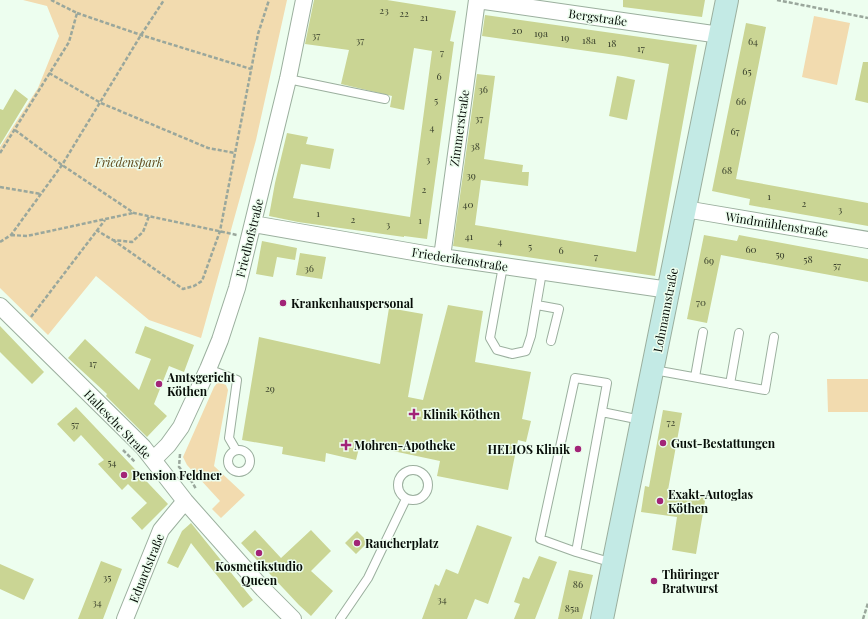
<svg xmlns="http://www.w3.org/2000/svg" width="868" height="619" font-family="'Playfair Display',serif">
  <rect width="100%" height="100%" fill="#edfeef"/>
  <path fill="#f2dbaf" d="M23 0H287L256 140 201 338 149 320 96 276 48 335 0 288V147L38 88 59 36 47 6Z
    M814 16 850 23 837 85 802 77Z
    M827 379H868V412H828Z
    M218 382 226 385 228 390 214 466 245 495 221 518 212 509 220 501 187 465 183 457 214 387Z"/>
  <path fill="#cad594" d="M314 0H387L456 11 450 41 454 42 427 239 404 236V237L298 222 269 216 275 183 287 133 308 137 306 144 334 149 330 169 301 164 293 198 410 217 432 51 414 48 404 110 390 107 392 96 341 84 349 50 305 44Z
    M623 0H705L702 17 623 7Z
    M485 15 697 45 655 276 453 246 477 74 495 76 484 159 523 165 522 172H529L528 186 481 180 475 225 636 252 669 64 623 56 482 36Z
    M746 23 766 27 736 179 868 203V226L749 205 750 199 712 191Z
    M863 62H868V103L855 100Z
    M617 76 635 80 627 120 609 116Z
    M15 89 28 99 0 145V109L3 110Z
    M704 235 737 241 739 235 868 259V282L721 255 707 323 687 319Z
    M262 241 297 248 295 260 277 257 273 277 256 274Z
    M300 253 326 257 322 279 296 275Z
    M448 305 483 311 475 362 531 372 522 419 531 421 526 442 518 440 508 490 437 476 440 461 360 444 356 460 326 453 325 462 282 454 283 447 242 440 259 337 380 364 389 308 423 314 408 397 423 400Z
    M0 326 44 372 32 384 0 352Z
    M145 326 194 345 184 372 169 366 154 404 167 416 147 437 106 396 107 394 68 358 85 339 139 390 151 359 135 353Z
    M76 407 168 504 142 530 131 518 147 503 128 484 122 490 98 464 104 460 81 435 74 442 57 424Z
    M663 410 682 413 668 490 706 495 696 554 672 550 677 517 641 512 645 486 649 487Z
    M191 523 253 600 243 608 191 543 178 568 167 563 182 531Z
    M477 525 512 537 488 604 475 599 467 619H422L435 584 439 586 446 569 458 574Z
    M255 530 281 558 311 530 331 551 311 571 333 591 311 616 299 605 241 543Z
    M357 531 368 542 356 554 345 543Z
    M539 556 557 562 535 619H514L520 604 514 602 523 577 529 579Z
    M101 561 122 569 103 619H78Z
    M0 564 34 579 24 600 0 589Z
    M569 570 593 575 582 619H558Z"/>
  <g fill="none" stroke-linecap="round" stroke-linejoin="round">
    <defs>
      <path id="lane" d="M288 79 385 99
        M503 266 490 338 497 350 512 354 526 351 531 336 542 272
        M537 305 559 309 551 341
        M208 369 237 380 229 438 236 450
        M654 370 765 390 774 337
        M695 377 703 332
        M730 384 739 333
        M602 412 641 420
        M228 461a11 11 0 1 1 22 0a11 11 0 1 1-22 0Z
        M398 485a15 15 0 1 1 30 0a15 15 0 1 1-30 0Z
        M576 552 540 539 575 378 607 383 576 552 613 563
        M340 619 368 578 406 499"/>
      <path id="street" d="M477 0 720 35
        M685 209 868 240
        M253 224 442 257 669 290
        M442 257 477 0
        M0 306 143 447 185 501 263 589 293 619
        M153 460 168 445 181 427 208 369 220 340 237 288 288 79 304 0
        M125 619 161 530 185 501"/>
      <path id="secondary" d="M602 619 727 0"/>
    </defs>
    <use href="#lane" stroke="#9baf9e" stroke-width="10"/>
    <use href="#street" stroke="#9baf9e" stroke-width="18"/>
    <use href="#secondary" stroke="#9baf9e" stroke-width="24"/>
    <path stroke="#9aa79c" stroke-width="2.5" stroke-dasharray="4 2" stroke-linecap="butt" d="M777 0 868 18
      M77 13 141 35 251 69
      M49 73 101 103 208 148 235 153
      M15 130 62 165 134 213 237 235
      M0 153 69 42 77 13 51 0
      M0 187 41 194
      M96 230 113 240 132 242 143 232 149 216
      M11 235 27 236 133 213
      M113 240 183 289 194 286 202 281 220 231 258 34 269 0
      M0 242 11 235 62 165 141 35 164 0
      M31 317 105 220
      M123 450 135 462
      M180 454 179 467 192 482 196 489
      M863 619 868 603"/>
    <use href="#lane" stroke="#fff" stroke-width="8"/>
    <use href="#street" stroke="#fff" stroke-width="16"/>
    <use href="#secondary" stroke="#c3eae5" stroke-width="22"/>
  </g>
  <g fill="#a22477" stroke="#edfeef" stroke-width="1.5">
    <circle cx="283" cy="303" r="4"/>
    <circle cx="159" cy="384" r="4"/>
    <path d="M412 408h4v4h4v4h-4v4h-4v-4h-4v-4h4z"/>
    <circle cx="663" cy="443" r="4"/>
    <path d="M344 439h4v4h4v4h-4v4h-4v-4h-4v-4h4z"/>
    <circle cx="578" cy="449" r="4"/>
    <circle cx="124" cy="475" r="4"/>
    <circle cx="660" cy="501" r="4"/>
    <circle cx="357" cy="543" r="4"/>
    <circle cx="259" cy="553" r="4"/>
    <circle cx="654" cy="581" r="4"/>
  </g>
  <g text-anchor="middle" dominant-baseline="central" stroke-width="3" stroke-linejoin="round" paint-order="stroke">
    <g font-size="10" fill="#383f2b">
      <text x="384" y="10">23</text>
      <text x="404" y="13">22</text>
      <text x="424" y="17">21</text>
      <text x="517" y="30">20</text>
      <text x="541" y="33">19a</text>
      <text x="316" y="35">37</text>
      <text x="565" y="37">19</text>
      <text x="360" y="40">37</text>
      <text x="589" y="40">18a</text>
      <text x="753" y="41">64</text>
      <text x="612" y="43">18</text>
      <text x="641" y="48">17</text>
      <text x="442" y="52">7</text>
      <text x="747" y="71">65</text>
      <text x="439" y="76">6</text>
      <text x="483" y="89">36</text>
      <text x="436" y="100">5</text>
      <text x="741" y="101">66</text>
      <text x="479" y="118">37</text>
      <text x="432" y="127">4</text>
      <text x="735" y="131">67</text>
      <text x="475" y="146">38</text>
      <text x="428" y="159">3</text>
      <text x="727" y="170">68</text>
      <text x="471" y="175">39</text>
      <text x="424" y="189">2</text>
      <text x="769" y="196">1</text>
      <text x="804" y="203">2</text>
      <text x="468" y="204">40</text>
      <text x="840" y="209">3</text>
      <text x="318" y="213">1</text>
      <text x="353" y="219">2</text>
      <text x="420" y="220">1</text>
      <text x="388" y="224">3</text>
      <text x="469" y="236">41</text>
      <text x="500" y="241">4</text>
      <text x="530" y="246">5</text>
      <text x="751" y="249">60</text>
      <text x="561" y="250">6</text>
      <text x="780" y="254">59</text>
      <text x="596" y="256">7</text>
      <text x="808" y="259">58</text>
      <text x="709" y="260">69</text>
      <text x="837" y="265">57</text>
      <text x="309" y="268">36</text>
      <text x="701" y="302">70</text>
      <text x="93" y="363">17</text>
      <text x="270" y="388">29</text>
      <text x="671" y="422">72</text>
      <text x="75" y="424">57</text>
      <text x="112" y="462">54</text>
      <text x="107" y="577">35</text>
      <text x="578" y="584">86</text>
      <text x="442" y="599">34</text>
      <text x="97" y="602">34</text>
      <text x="572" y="608">85a</text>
    </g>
    <g font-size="12" fill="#070d08" stroke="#edfeef">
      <text transform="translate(598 17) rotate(8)">Bergstraße</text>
      <text transform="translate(459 128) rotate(-82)">Zimmerstraße</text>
      <text transform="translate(777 224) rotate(9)">Windmühlenstraße</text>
      <text transform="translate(249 238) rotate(-76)">Friedhofstraße</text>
      <text transform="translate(460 259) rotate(9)">Friederikenstraße</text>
      <text transform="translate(665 310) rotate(-79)">Lohmannstraße</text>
      <text transform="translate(118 424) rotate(46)">Hallesche Straße</text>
      <text transform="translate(146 568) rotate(-68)">Eduardstraße</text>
    </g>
    <g font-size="12" font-style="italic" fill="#5e4819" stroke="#edfeef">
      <text x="129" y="162">Friedenspark</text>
    </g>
    <g font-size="12" font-weight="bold" fill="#070d08" stroke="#edfeef" text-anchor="start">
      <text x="291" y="303">Krankenhauspersonal</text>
      <text x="167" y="377">Amtsgericht<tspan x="167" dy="14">Köthen</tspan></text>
      <text x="423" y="414">Klinik Köthen</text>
      <text x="671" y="443">Gust-Bestattungen</text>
      <text x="354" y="445">Mohren-Apotheke</text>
      <text x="570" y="449" text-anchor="end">HELIOS Klinik</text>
      <text x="132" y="475">Pension Feldner</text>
      <text x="668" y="494">Exakt-Autoglas<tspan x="668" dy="14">Köthen</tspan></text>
      <text x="365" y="543">Raucherplatz</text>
      <text x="259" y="566" text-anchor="middle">Kosmetikstudio<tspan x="259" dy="14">Queen</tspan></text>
      <text x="662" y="574">Thüringer<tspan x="662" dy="14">Bratwurst</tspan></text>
    </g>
  </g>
</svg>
